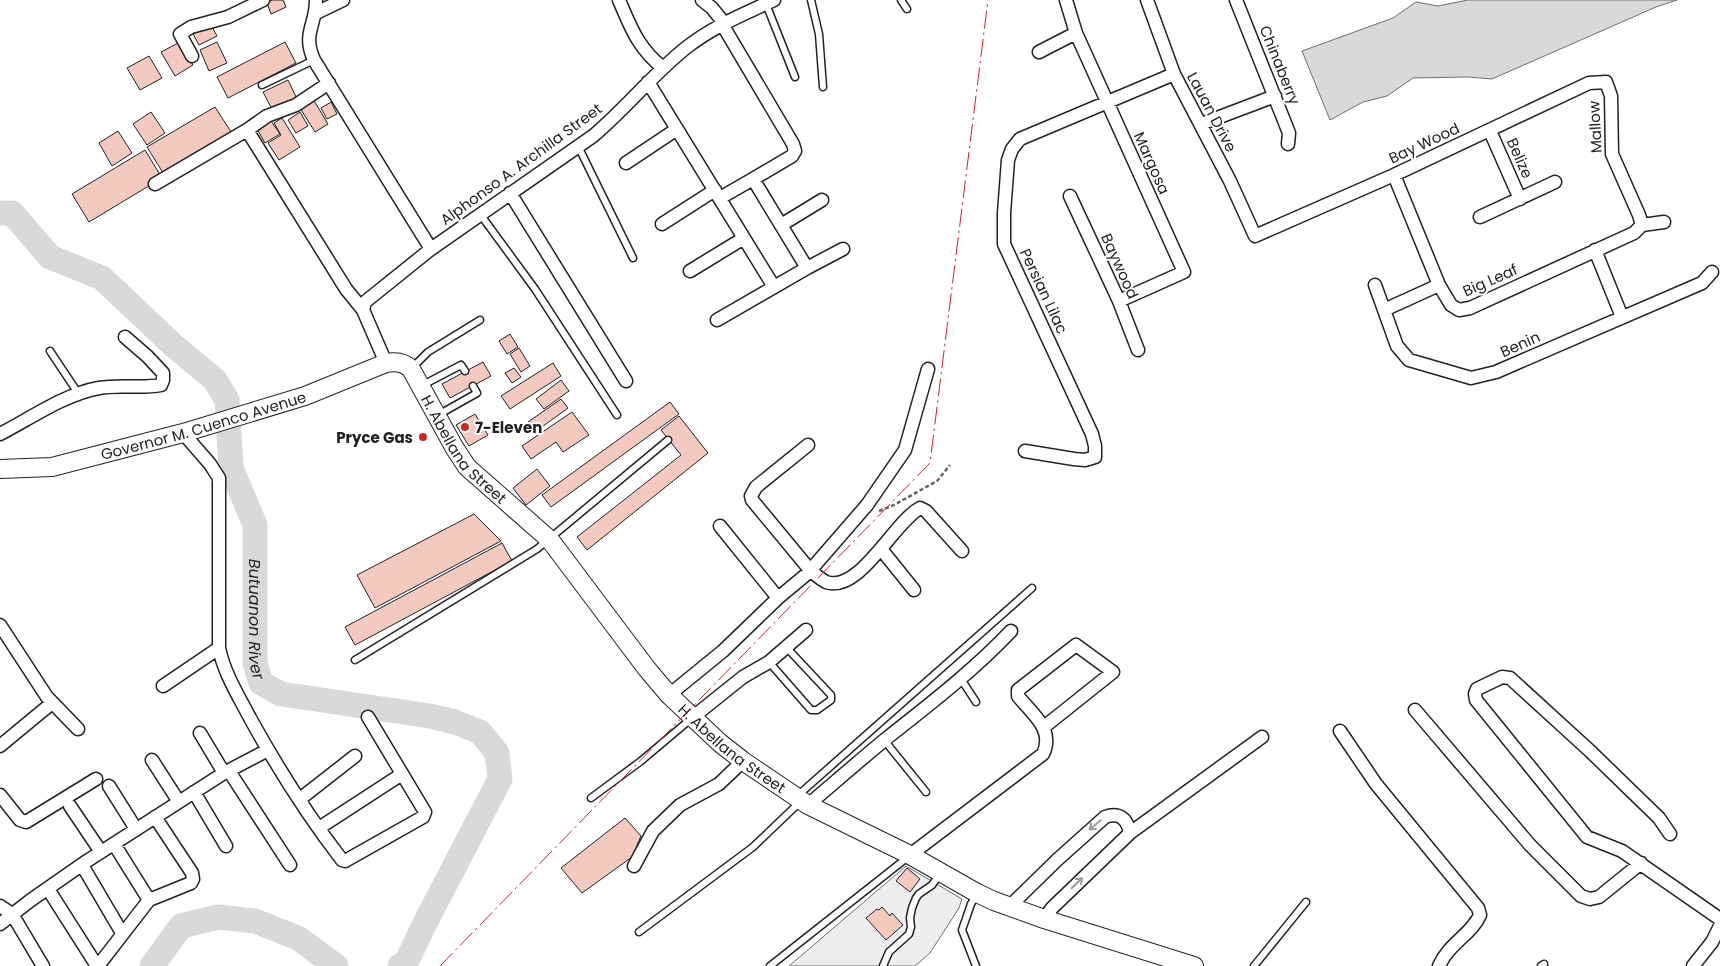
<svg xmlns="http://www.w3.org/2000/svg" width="1720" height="966" font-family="Poppins,sans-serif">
  <rect width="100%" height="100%" fill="#fff"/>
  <path fill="#eee" stroke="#6f6f6f" d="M906 866 962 899 959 908 930 953 915 966H789Z"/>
  <path fill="#d9d9d9" stroke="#6f6f6f" d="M1468 0H1677L1656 7 1492 79 1468 77 1413 78 1387 96 1363 102 1330 120 1302 51 1393 18 1416 2 1438 6Z"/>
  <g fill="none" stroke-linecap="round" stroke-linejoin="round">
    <g stroke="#d9d9d9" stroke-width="25">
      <path id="s1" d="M0 213H12L50 257 102 278 173 345 215 380 227 400 231 468 255 525V663L261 683 281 694 430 716 455 722 480 732 497 753 500 779 424 925 405 965 400 966"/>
      <path d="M152 966 181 926 218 917 255 921 298 938 336 966"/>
    </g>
  </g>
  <path fill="#f3c9c0" stroke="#222" d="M272 0H283L286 7 271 14 267 3Z
    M211 25 217 36 199 45 193 34Z
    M180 42 193 65 175 76 161 52Z
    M217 42 227 63 209 71 200 50Z
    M285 42 296 63 228 98 217 77Z
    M149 56 162 78 140 90 127 68Z
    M288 80 298 101 274 113 263 92Z
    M313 99 328 124 315 132 300 108Z
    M331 102 337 114 327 119 321 108Z
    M215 107 233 135 165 176 147 147Z
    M151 112 165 133 147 145 133 124Z
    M300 112 308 126 296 133 288 120Z
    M282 118 300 147 279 160 268 143 281 135 274 123Z
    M271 121 280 134 265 143 257 129Z
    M118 131 132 153 112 166 99 143Z
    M145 150 162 178 89 222 72 194Z
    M510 334 518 347 507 354 499 341Z
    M519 348 530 366 521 372 510 354Z
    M483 362 491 376 450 398 442 384Z
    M553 363 561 376 510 409 501 396Z
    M514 368 521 377 512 383 505 373Z
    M561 380 569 391 544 409 536 399Z
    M561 399 568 408 535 432 528 422Z
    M670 402 679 414 551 507 542 495Z
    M572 412 589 435 563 452 556 442 531 459 522 446Z
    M475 414 488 435 469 446 456 425Z
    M679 416 708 453 587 550 577 537 681 455 661 430Z
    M537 469 550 486 526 505 513 488Z
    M474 514 501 541 375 608 357 575Z
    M502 543 512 561 355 645 345 627Z
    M625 818 641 836 632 857 582 893 561 868Z
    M907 868 920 879 910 892 896 881Z
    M882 907 890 916 892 913 903 925 886 940 866 918 877 909 879 910Z"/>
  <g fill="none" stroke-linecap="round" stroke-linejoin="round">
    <defs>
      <path id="service" d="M811 0 819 34 823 87
        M901 0 907 9
        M766 4 795 77
        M262 85 314 60
        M578 146 633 258
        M480 214 535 289 617 415
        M50 351 78 393
        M412 368 428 352 480 320
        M421 386 461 365 465 371
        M438 415 477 393 473 386
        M355 660 537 549 668 440
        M769 662 811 710H817L831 700V695L786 647
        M961 679 976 702
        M884 740 926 792
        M796 797 1032 588
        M591 798 641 761 692 718
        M639 932 753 847 800 802
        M770 966 908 857
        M883 966 889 952 909 934 911 927 910 918 912 908 916 898 919 894 932 885 940 874
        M976 966 962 930 971 904 976 895
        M1254 966 1306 902
        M1541 966 1544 964"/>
      <path id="minor" d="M316 0C316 26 302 33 314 60L431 249
        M619 0C631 28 638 48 663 68
        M702 0 712 8 724 23
        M1066 0 1076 33 1184 272 1119 301
        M1147 0 1174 74 1230 181 1255 236 1394 175 1589 83 1606 82 1611 96 1612 154 1639 215 1642 225
        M1236 0 1289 133 1288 144
        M316 13 343 0
        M722 24 793 144 795 151 792 156 753 179 807 268
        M1039 52 1076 33
        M192 56 180 34 191 27 228 17 263 0
        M648 82 774 287
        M1201 124 1275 96
        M247 130 346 289 363 310 386 363
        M1490 131 1520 199
        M626 163 677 129
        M1394 175 1439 285 1451 305 1459 310 1470 308 1634 233 1642 225
        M155 184 247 130 267 116 296 105 329 83
        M510 193 626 381
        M1070 196 1119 301 1138 350
        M720 198 753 179
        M1480 217 1555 182
        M662 224 715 190
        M781 225 822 200
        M1642 225 1664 222
        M1595 250 1622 317
        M690 271 744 238
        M1375 285 1397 346 1409 360 1471 378 1496 372 1702 283 1712 272
        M363 310 365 302 431 249 593 136C626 108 653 74 687 47 714 26 744 14 774 0
        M1384 310 1439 285
        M717 320 807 268 843 249
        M183 433 210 464 219 478V648C224 673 238 695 250 718 277 767 308 816 342 860L345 861 423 817 425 812 368 717
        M0 434C31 418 65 394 99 388 120 384 141 389 161 385L163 380V373L147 356 125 337
        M808 445 756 487 751 496 752 500 810 570C815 574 820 579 826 582 859 594 894 522 920 508L926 511 962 551
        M1025 451 1074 459 1085 460 1095 457V446L1092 434 1004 244V213L1008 160 1012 149 1020 139 1174 74
        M720 526 778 598
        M881 549 914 590
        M0 625 47 697 78 729
        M163 686 219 648
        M669 695 723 651 778 598 808 573 867 505 905 450 928 369
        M1415 710 1530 845 1581 896 1590 899 1599 897 1641 863
        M693 717 743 677 769 662 806 630
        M1340 731 1376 784 1478 908 1480 915C1472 934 1449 943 1439 966
        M200 733 224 773
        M0 746 52 703
        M152 760 179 802
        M229 771 290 865
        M109 786 136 829
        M194 792 226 846
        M0 795 20 820 26 822 96 779
        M300 799 355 756
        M808 805C834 783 860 760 887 738 930 704 973 671 1011 631
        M70 806 101 852
        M319 828 402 774
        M1670 834 1659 818 1590 751 1510 678 1502 677 1477 689 1475 694 1476 700 1587 837 1622 851 1720 919
        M114 844 149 900
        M910 855 1043 754C1055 729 1031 713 1018 696V690L1076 645 1113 672 1044 727
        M82 865 122 933
        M634 866 653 831 680 805 719 784 743 761
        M48 889 97 966
        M0 906 12 914 43 966
        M1010 906 1057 860 1105 817C1119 812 1127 818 1130 833
        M1044 919 1052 908 1130 833 1262 737
        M0 924 31 900 87 861 224 773 268 750
        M98 966 149 900 191 883 193 879 192 873 155 817
        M1693 966 1712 942 1720 926"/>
      <g id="secondary">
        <path id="s2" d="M0 469 52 467 183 433 305 396 386 363C396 361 404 362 411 369L454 447 467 467 550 540 647 669 669 695 720 743 743 761 808 805 910 855 977 893 994 901 1044 919 1194 966"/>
      </g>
    </defs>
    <use href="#service" stroke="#222" stroke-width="9"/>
    <use href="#minor" stroke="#222" stroke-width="15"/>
    <use href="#secondary" stroke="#222" stroke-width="20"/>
    <path stroke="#646464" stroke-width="2.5" stroke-dasharray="4 2.5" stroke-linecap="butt" d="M879 511 894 505 937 481 950 465"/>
    <use href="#service" stroke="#fff" stroke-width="6"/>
    <use href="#minor" stroke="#fff" stroke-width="12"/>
    <use href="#secondary" stroke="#fff" stroke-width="18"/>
    <path stroke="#c62828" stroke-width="1" stroke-dasharray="18 4 2.5 4" stroke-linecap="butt" d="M440 966 930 463 988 0"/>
  </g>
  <defs><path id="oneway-shaft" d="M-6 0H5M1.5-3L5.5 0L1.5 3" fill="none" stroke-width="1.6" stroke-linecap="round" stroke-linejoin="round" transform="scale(1.25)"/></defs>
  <g stroke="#9c9c9c">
    <use href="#oneway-shaft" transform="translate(1095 825) rotate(140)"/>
    <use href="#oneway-shaft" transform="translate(1077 883) rotate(-45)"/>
  </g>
  <g fill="#c62828" stroke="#fff" stroke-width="2">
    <circle cx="465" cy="427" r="5"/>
    <circle cx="423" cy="437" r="5"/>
  </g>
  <g text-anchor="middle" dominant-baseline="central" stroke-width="4" stroke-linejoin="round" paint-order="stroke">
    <g font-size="15" fill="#222" stroke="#fff">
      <text transform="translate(1280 65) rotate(68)">Chinaberry</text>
      <text transform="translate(1212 112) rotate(62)">Lauan Drive</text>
      <text transform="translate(1595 127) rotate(-93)">Mallow</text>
      <text transform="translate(1424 143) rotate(-25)">Bay Wood</text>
      <text transform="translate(1520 158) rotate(66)">Belize</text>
      <text transform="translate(1152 163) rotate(66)">Margosa</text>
      <text transform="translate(521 164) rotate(-36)">Alphonso A. Archilla Street</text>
      <text transform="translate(1120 266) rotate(66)">Baywood</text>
      <text transform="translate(1490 280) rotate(-24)">Big Leaf</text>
      <text transform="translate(1044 291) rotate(65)">Persian Lilac</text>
      <text transform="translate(1520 344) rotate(-24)">Benin</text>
      <text stroke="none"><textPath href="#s2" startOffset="209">Governor M. Cuenco Avenue</textPath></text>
      <text stroke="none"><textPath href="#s2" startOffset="526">H. Abellana Street</textPath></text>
      <text stroke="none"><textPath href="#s2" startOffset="931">H. Abellana Street</textPath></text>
    </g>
    <g font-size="15" font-weight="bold" fill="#222" stroke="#fff" text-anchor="start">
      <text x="475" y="427">7-Eleven</text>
      <text x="413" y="437" text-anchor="end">Pryce Gas</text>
    </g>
    <g font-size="16" font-style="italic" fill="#222" stroke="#fff">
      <text stroke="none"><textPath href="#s1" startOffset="526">Butuanon River</textPath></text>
    </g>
  </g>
</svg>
